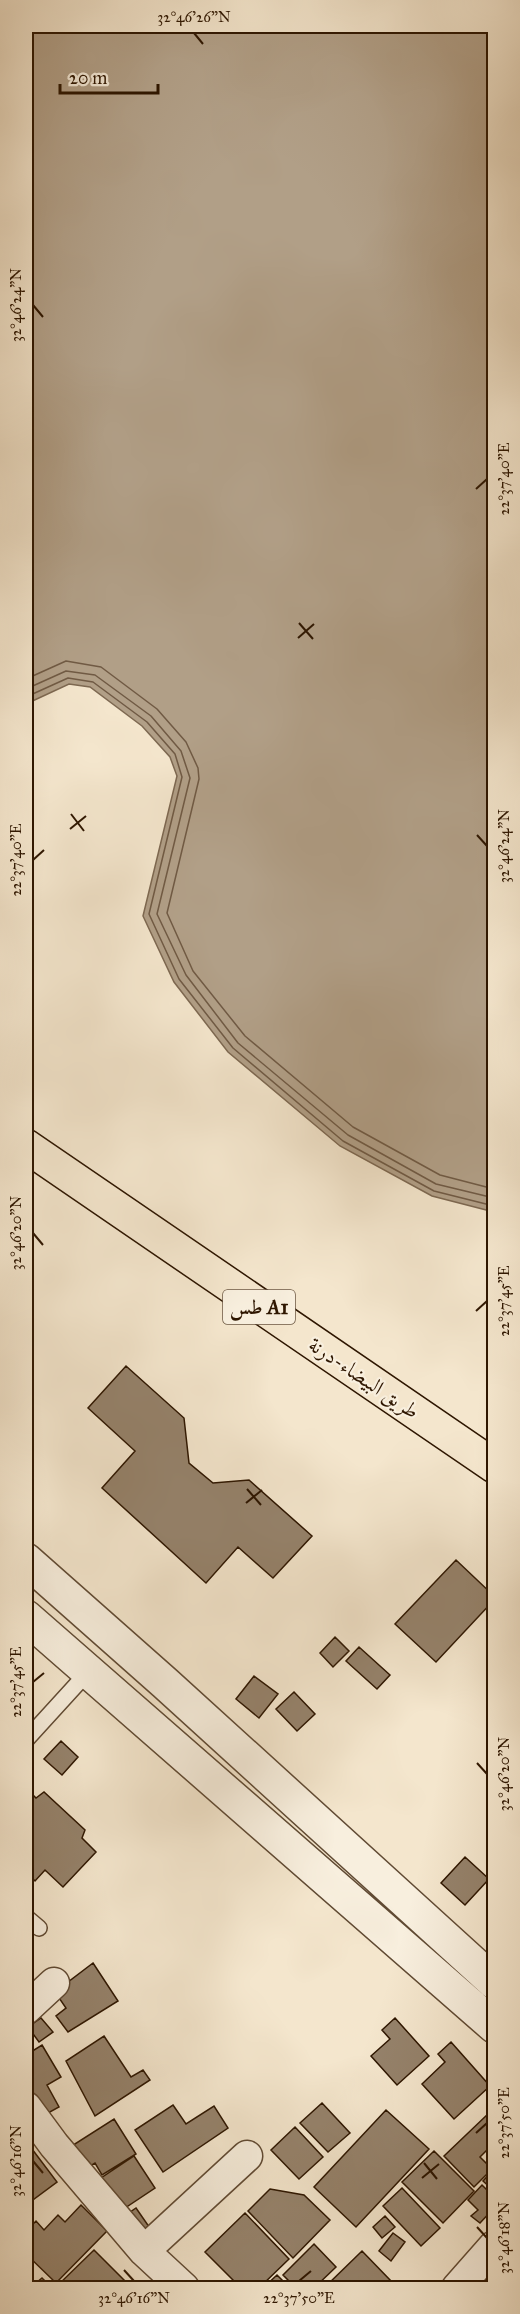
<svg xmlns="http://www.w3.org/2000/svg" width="520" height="2314" font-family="'IM FELL Great Primer',Amiri,serif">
  <rect width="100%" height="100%" fill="#f4e6cd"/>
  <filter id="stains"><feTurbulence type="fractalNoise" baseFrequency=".00333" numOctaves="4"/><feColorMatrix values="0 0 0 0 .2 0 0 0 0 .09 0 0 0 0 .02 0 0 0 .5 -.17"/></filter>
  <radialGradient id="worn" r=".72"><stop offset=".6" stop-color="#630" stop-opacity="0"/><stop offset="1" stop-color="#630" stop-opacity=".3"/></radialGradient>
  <path fill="#b19f87" stroke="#7d6851" stroke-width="1.5" d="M26 26H494V1212L432 1196 340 1146 228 1052 174 982 143 916 177 776 170 757 142 726 90 687 69 684 26 704Z"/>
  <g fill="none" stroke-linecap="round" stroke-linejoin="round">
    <path stroke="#705a44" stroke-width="1.5" d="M26 679 66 661 101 667 157 709 186 742 198 768 199 779 167 913 193 971 245 1036 353 1127 440 1175 494 1189
      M26 689 66 671 95 675 151 716 181 751 190 778 157 914 186 975 238 1043 348 1135 436 1184 494 1198
      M26 697 68 678 93 682 147 722 175 754 182 777 149 914 179 979 233 1048 343 1141 434 1191 494 1206"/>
  </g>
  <path fill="#95826b" stroke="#2e1600" stroke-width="1.5" d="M126 1366 184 1418 189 1463 213 1483 249 1480 312 1536 273 1578 238 1547 206 1583 102 1488 135 1451 88 1408Z
    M456 1560 494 1596V1600L436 1662 395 1624Z
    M335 1637 349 1651 333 1667 320 1653Z
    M359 1647 390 1675 377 1689 346 1661Z
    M254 1676 278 1694 259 1718 236 1699Z
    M294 1692 315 1714 297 1731 276 1709Z
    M61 1741 78 1757 62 1775 44 1759Z
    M26 1788 36 1798 44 1792 85 1830 82 1838 96 1852 63 1887 45 1870 35 1881 26 1872Z
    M465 1857 489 1879 465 1905 441 1883Z
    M26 1939 33 1945 26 1954Z
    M93 1963 118 2001 68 2032 56 2016 66 2008 55 1992Z
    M41 2018 53 2032 39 2042 28 2027Z
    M395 2018 429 2056 397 2085 371 2056 390 2039 382 2030Z
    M104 2036 131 2077 143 2070 150 2080 95 2116 66 2061Z
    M451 2042 490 2086 454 2119 422 2084 445 2062 438 2054Z
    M42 2045 61 2077 47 2085 59 2107 39 2118 26 2094V2055Z
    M322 2103 350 2133 328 2152 300 2123Z
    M173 2105 186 2124 214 2106 228 2128 163 2172 135 2130Z
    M386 2110 429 2149 356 2227 314 2187Z
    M489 2113 494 2118V2143L480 2157 492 2169 474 2187 444 2156Z
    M114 2119 136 2154 102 2175 95 2163 82 2171 67 2149Z
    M295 2127 323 2157 299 2179 271 2150Z
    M32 2149 57 2182 26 2205V2154Z
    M434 2151 474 2191 443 2223 402 2182Z
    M134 2156 155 2188 122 2210 101 2178Z
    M494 2169V2191L483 2181Z
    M482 2185 494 2197V2208L480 2223 471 2216 478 2210 468 2200Z
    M402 2188 440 2228 421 2246 383 2206Z
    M270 2189 304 2195 330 2220 293 2258 248 2211Z
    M81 2205 107 2231 56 2283 26 2254V2231L36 2221 44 2230 58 2215 65 2222Z
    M136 2208 152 2231 139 2240 123 2217Z
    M245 2213 289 2259 259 2288H241L205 2252Z
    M385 2216 395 2227 382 2238 373 2227Z
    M393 2233 405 2242 391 2261 379 2251Z
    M314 2244 336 2267 314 2288H296L283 2275Z
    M94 2250 132 2288 56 2287Z
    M362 2251 391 2281 383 2288H324Z
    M277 2275 290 2288H263Z
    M42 2278 52 2288H30Z"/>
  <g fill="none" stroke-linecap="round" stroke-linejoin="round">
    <defs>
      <path id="service" d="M26 1740 88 1672
        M26 1917 39 1928"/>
      <path id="minor" d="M26 2009 54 1983
        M26 2107 54 2145 144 2251 184 2288
        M144 2251 247 2156
        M457 2288 494 2246"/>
      <path id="tertiary" d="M26 1560 165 1683 494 1982
        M26 1617 494 2026"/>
      <path id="trunk" d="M26 1146 494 1466"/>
    </defs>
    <use href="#service" stroke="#604a33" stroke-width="18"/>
    <use href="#minor" stroke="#604a33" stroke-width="33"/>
    <use href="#tertiary" stroke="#604a33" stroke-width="36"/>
    <use href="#trunk" stroke="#2e1600" stroke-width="36"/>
    <use href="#service" stroke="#f8efde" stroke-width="15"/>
    <use href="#minor" stroke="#f8efde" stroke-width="30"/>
    <use href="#tertiary" stroke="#f8efde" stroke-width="33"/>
    <use href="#trunk" stroke="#f4e6cd" stroke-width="33"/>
  </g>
  <path fill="none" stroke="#2e1600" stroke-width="2" d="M194 33 203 44M33 305 43 317M476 489 487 479M299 623 313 639M298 638 314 624M71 814 84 831M70 829 86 816M477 835 487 846M33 860 44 850M33 1233 43 1245M476 1311 487 1301M247 1489 261 1505M246 1503 262 1490M33 1682 44 1673M477 1763 487 1774M476 2133 487 2123M33 2161 43 2173M424 2163 437 2179M422 2178 439 2164M477 2227 487 2238M124 2270 134 2281M299 2281 311 2271"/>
  <g text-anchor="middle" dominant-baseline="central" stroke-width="4.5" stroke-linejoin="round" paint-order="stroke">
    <rect fill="#f8efde" stroke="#6b5743" stroke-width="1.5" x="223" y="1290" width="72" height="34" rx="4.5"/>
    <g font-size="20" font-weight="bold" fill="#2e1600">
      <text x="259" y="1307">طس A1</text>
    </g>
    <g font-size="21" fill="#2e1600" stroke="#f8efde">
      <text transform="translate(364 1378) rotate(34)">طريق البيضاء-درنة</text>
    </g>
  </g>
  <rect width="520" height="2314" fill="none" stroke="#f4e6cd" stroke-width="66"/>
  <path d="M60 84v9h98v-9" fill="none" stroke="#2e1600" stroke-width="3"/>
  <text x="69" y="84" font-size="18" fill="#2e1600" stroke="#f8efde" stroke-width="4.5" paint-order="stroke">20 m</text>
  <rect x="33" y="33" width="454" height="2248" fill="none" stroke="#2e1600" stroke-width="2"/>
  <g font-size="15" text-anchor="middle" fill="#2e1600">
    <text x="194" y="22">32°46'26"N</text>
    <text transform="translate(16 305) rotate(-90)" y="5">32°46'24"N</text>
    <text transform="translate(504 479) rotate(-90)" y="5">22°37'40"E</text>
    <text transform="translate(504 846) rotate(-90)" y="5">32°46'24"N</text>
    <text transform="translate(16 860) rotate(-90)" y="5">22°37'40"E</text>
    <text transform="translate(16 1233) rotate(-90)" y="5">32°46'20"N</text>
    <text transform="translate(504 1301) rotate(-90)" y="5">22°37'45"E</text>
    <text transform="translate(16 1682) rotate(-90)" y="5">22°37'45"E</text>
    <text transform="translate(504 1774) rotate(-90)" y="5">32°46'20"N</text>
    <text transform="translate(504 2123) rotate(-90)" y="5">22°37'50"E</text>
    <text transform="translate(16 2161) rotate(-90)" y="5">32°46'16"N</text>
    <text transform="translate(504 2238) rotate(-90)" y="5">32°46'18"N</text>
    <text x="134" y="2303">32°46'16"N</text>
    <text x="299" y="2303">22°37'50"E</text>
  </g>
  <rect width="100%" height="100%" filter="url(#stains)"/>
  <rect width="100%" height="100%" fill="url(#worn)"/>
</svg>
